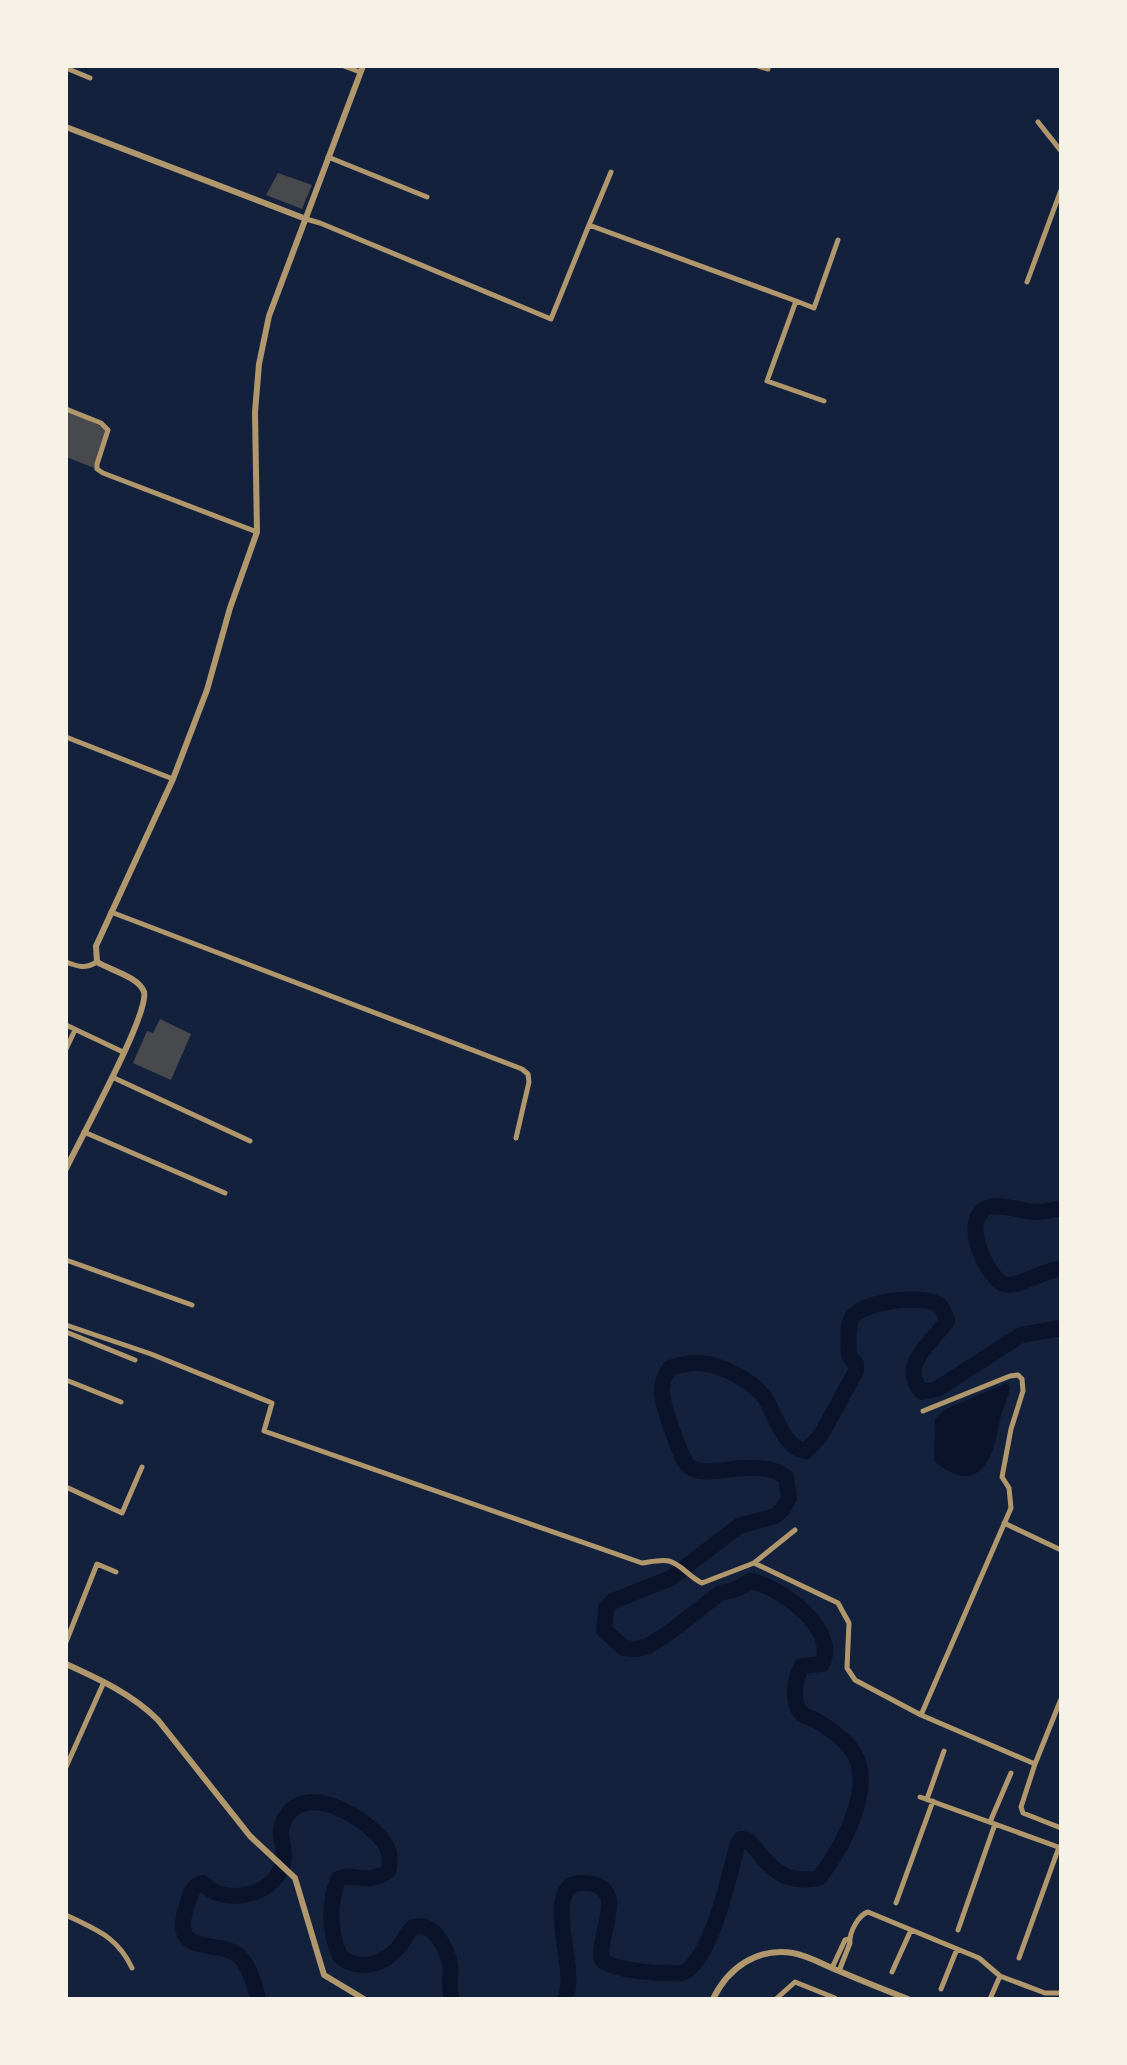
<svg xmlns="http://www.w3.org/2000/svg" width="1127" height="2065" font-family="Ubuntu,sans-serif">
  <rect width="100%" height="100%" fill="#14213d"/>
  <path fill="#0b132b" d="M1006 1383 1010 1387C1008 1400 1001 1412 999 1424 992 1466 975 1495 934 1461L935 1419 944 1410Z"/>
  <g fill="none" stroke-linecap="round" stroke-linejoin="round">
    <path stroke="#0b132b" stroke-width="16" d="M1061 1208C1053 1210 1044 1212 1036 1212 1021 1212 1000 1202 987 1208 958 1221 991 1285 1007 1285 1025 1285 1041 1270 1061 1269
      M258 1999C255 1986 250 1968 241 1958 222 1936 166 1962 188 1902 191 1893 192 1887 202 1883 208 1887 211 1891 217 1893 244 1902 280 1889 284 1858 285 1846 277 1834 283 1822 302 1781 355 1813 376 1833 388 1845 393 1855 388 1871 366 1886 356 1872 338 1879 329 1904 329 1931 340 1956 358 1972 383 1965 398 1948 404 1941 406 1933 413 1927 433 1922 443 1942 449 1959 453 1971 447 1985 452 1999
      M565 1999C578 1970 547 1905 571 1885 579 1882 588 1882 596 1885 625 1895 596 1938 602 1960 617 1972 663 1974 683 1973 712 1958 729 1877 737 1846L741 1839 748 1840C771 1867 781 1885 819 1878 843 1847 881 1779 847 1744 839 1735 827 1727 817 1721 812 1718 805 1717 801 1713 791 1701 795 1678 802 1666L822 1664C839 1629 780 1586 750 1581L737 1589 720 1593 670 1632 648 1646 636 1649 624 1648 604 1630 606 1608 613 1601 671 1578 739 1526 775 1516 783 1509 789 1498 786 1477C753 1453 700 1486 685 1462 681 1455 670 1424 667 1415 661 1395 658 1385 670 1368 680 1365 690 1362 701 1363 722 1365 753 1381 765 1398 776 1415 783 1448 806 1451L821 1435 856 1371V1364L849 1356C849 1345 845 1323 855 1314 870 1301 922 1294 939 1305 944 1309 945 1315 947 1321 931 1344 898 1365 922 1392L937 1389 1021 1335 1061 1328"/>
  </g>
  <path fill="#48494c" d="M278 173 312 185 302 209 266 195Z
    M66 409 108 430 97 469 66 457Z
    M160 1019 191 1034 171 1080 133 1063 147 1031 153 1033Z"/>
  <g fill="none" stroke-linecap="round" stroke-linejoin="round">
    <path stroke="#b1986c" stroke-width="5" d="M344 66 360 72
      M758 66 768 69
      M66 68 90 78
      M1038 122 1061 151
      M328 157 427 197
      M306 219 320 223 551 319 589 225 796 301 767 381 824 401
      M589 225 611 172
      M1027 282 1061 190
      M796 301 814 308 838 240
      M66 409 101 423 108 430 97 464V469L103 473 257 532
      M66 737 173 779
      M111 912 522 1069 528 1074 529 1082 516 1138
      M66 962C79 967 85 969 97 962
      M66 1025 123 1052
      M66 1049 75 1030
      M112 1077 250 1141
      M84 1132 225 1193
      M66 1260 192 1305
      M66 1325 151 1354 272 1403 264 1431 642 1563C650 1562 661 1559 669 1561 681 1564 689 1577 702 1583L754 1563 838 1603 849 1623 847 1668 855 1680 921 1715 1035 1764 1021 1807 1023 1813 1061 1828
      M66 1332 135 1360
      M66 1380 121 1402
      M66 1487 122 1513 142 1467
      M1004 1523 1061 1550
      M754 1563 795 1530
      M66 1642 97 1564 116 1572
      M921 1715 1011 1508 1009 1488 1002 1477 1011 1429 1023 1391 1022 1379 1018 1375 1010 1376 923 1411
      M1035 1764 1061 1699
      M66 1767 104 1682
      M920 1797 1061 1848
      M927 1799 944 1751
      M990 1822 1011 1773
      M896 1903 933 1801
      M66 1915C96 1930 117 1936 132 1968
      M958 1930 995 1824
      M1019 1958 1059 1847
      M832 1968 845 1940 849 1939
      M839 1971 850 1943C849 1933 858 1915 868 1912L979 1958 1000 1976 1045 1993H1061
      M892 1972 911 1930
      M941 1989 957 1949
      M776 1999 795 1982 835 1998
      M990 1999 1000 1976"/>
    <path stroke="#b1986c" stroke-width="6" d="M66 127 306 219
      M66 1169C79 1141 150 1013 144 992 139 977 110 970 97 962L96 946 173 779 207 690 230 608 257 532 255 412 259 364 269 316 363 66
      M66 1664C99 1679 132 1694 158 1720L250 1836 295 1878 324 1975 364 1999
      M713 1999C728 1968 757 1947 793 1953 809 1956 824 1965 839 1971 862 1981 885 1990 908 1999"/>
  </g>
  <rect width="1127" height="2065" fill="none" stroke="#f6f1e7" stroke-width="136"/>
</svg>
